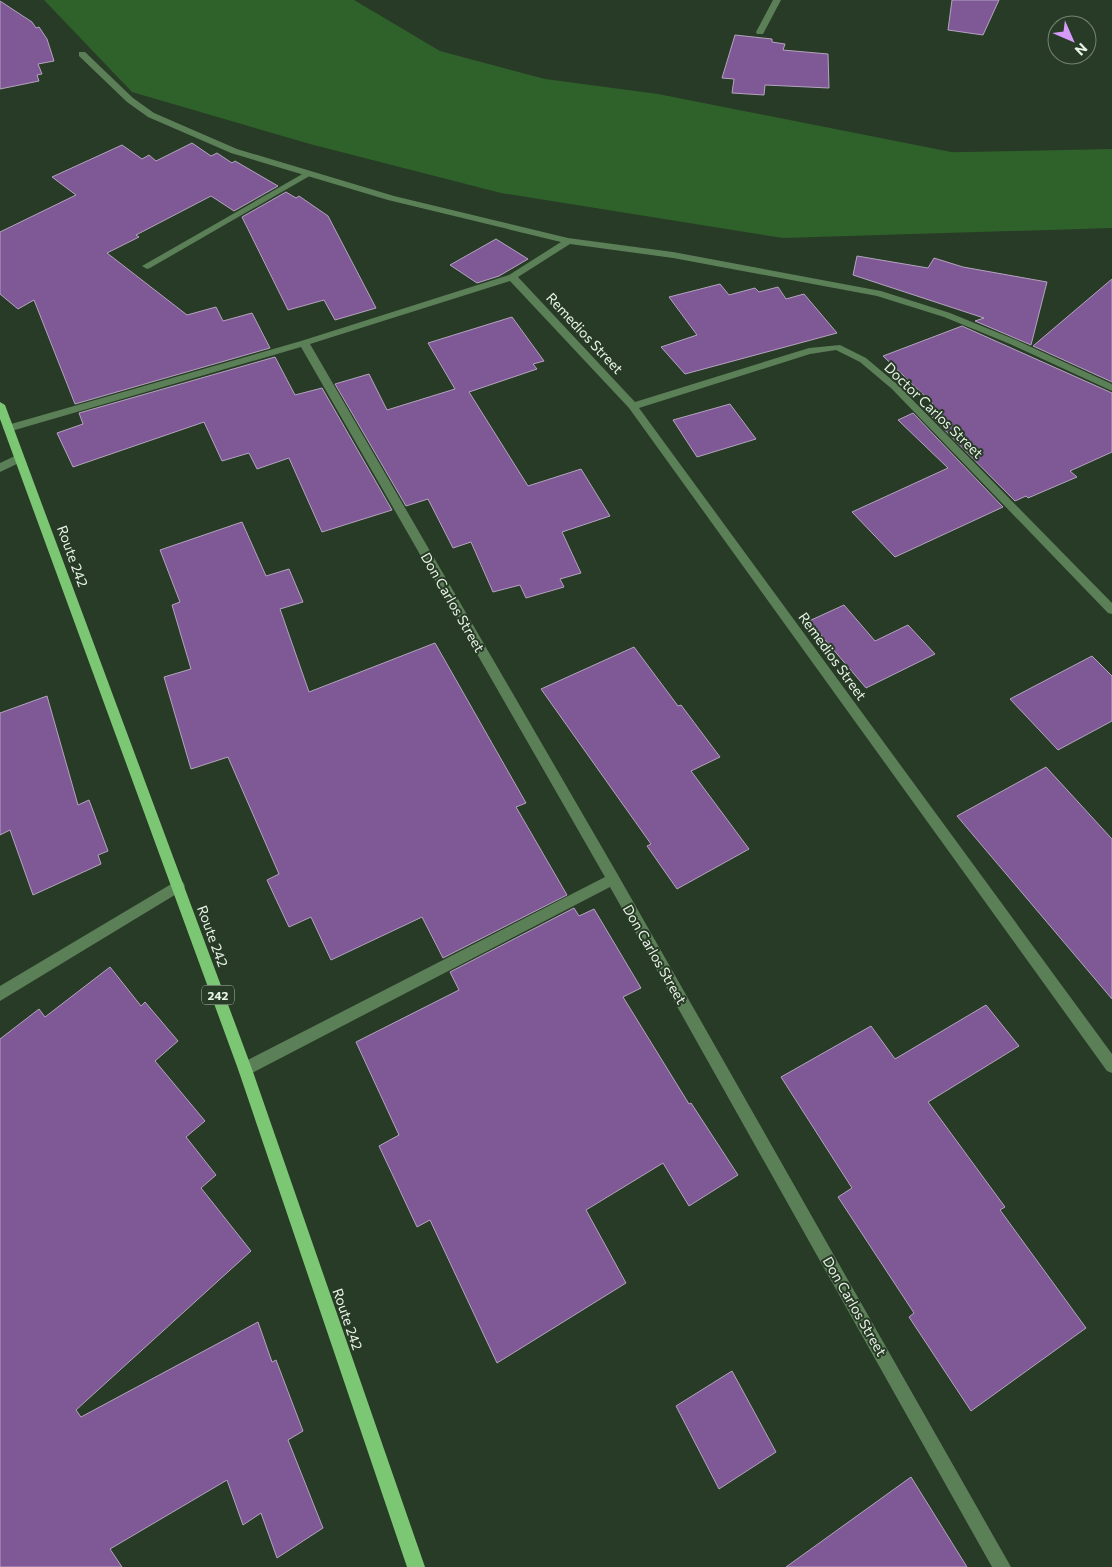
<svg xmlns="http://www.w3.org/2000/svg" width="1112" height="1567" font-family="Commissioner,sans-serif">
  <rect width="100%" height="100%" fill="#283b26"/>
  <path fill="#2f622a" d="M44 0H354L440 51 545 79 658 94 1037 169 1112 161V228L783 238 501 193 310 144 132 92Z"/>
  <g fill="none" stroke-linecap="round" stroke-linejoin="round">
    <path fill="#2f622a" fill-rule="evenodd" d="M1112 149V179L915 183 897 179 890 168 897 157 915 153Z"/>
  </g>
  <path fill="#7f5996" stroke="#b4a4bf" d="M952 0H999L983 35 948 30Z
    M0 1 32 22 36 28 39 27 47 39 54 61 38 64 42 74 37 75 39 81 0 89Z
    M735 35 772 39V42L785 44 783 50 828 54 829 88 765 85 764 95 732 93 734 79 722 78Z
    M192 143 211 156 217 153 232 163 235 161 278 186 234 211 211 196 136 235 139 237 107 253 187 315 216 307 223 321 252 313 270 348 75 404 34 300 18 309 0 294V232L76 195 52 177 122 145 142 159 149 155 156 161Z
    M286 192 296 198 299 196 328 216 376 308 335 320 324 300 288 310 242 217Z
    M496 239 528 259 499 276 477 283 450 265Z
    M857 256 928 268 934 258 963 267 1047 282 1031 345 975 321 984 318 853 275Z
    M1112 279V382L1033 346Z
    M720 284 729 295 755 288 759 292 778 287 786 299 804 294 837 333 685 374 661 347 697 335 669 297Z
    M512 317 544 361 533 364 537 369 469 392 528 486 581 469 610 516 562 532 581 573 560 579 564 587 526 598 520 585 493 592 471 542 453 548 428 499 406 506 335 384 369 374 387 410 455 389 428 343Z
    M962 326 1112 393V452L1070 471 1077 477 1028 498 1026 496 1015 501 923 408 933 404 883 356Z
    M275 357 295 395 322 388 392 510 322 532 289 458 257 469 249 453 222 461 204 422 73 467 57 433 83 424 79 413Z
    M730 404 756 439 697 457 673 420Z
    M913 413 1003 507 895 557 852 512 948 468 898 420Z
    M242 522 266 576 289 569 303 602 280 609 309 692 435 643 526 803 516 807 567 895 443 958 422 917 331 960 311 917 289 927 267 880 279 874 228 757 191 769 164 677 191 669 172 605 180 602 160 550Z
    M844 605 875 641 908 625 935 654 866 688 809 621Z
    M634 647 678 706 681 705 720 757 691 771 749 849 677 889 647 846 651 844 541 689Z
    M1092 656 1112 676V721L1058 750 1010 699Z
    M47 696 78 805 89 800 108 851 98 855 101 864 33 895 10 830 0 835V713Z
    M1046 767 1112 839V999L957 816Z
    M574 908 579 916 594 909 641 988 623 997 689 1104 691 1103 738 1175 689 1206 663 1163 586 1210 626 1283 497 1363 430 1220 417 1227 379 1146 399 1135 356 1042 459 990 450 972Z
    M110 967 141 1006 145 1002 178 1041 155 1061 205 1121 186 1137 216 1175 201 1188 251 1251 76 1410 81 1417 258 1322 272 1362 276 1360 303 1431 288 1440 323 1528 277 1558 261 1513 243 1525 227 1480 110 1549 122 1567H0V1039L39 1009 45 1017Z
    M986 1005 1019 1046 928 1102 1005 1207 1000 1210 1086 1328 971 1411 909 1317 914 1313 838 1197 852 1188 781 1077 871 1026 895 1059Z
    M732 1371 776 1452 719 1489 676 1406Z
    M911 1477 967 1567H786Z"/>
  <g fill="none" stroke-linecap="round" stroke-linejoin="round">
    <path fill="#5b7f57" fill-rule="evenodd" d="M306 172 313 174 150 268 147 269 142 266Z"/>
    <path fill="#5b7f57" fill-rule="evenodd" d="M773 0H781L763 34H757L756 32Z
      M79 52H85L133 98 154 113 237 149 394 196 568 238 673 252 881 291 950 313 1016 340 1112 384V391L1010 344 944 317 877 296 673 258 570 244 518 277 635 402 809 348 840 345 866 358 898 385 1112 603V614L1108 613 892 389 860 362 836 350 810 354 639 408 1112 1054V1073L1107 1071 629 408 510 281 310 344 618 875 1011 1567H992L610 887 250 1074 245 1076 240 1074 238 1069 240 1064 605 877 301 347 8 432 3 428 4 426 301 341 509 275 561 242 388 200 231 153 148 117 127 102 79 56Z
      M19 454 24 458 23 461 0 472V463Z
      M178 880 183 882 185 886 183 890 0 1001V986Z"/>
    <path fill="#7bc774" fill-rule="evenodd" d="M0 402 5 405 252 1069 425 1567H407L238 1069 0 419Z"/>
  </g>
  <g text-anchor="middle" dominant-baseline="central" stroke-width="4" stroke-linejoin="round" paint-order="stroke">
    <rect fill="#283b26" stroke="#aebcad" stroke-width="1" x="202" y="985.5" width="32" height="19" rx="4"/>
    <g font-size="12" font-weight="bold" fill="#e8f4e7">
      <text x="218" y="995">242</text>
    </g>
    <g font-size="14" fill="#e8f4e7" stroke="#283b26">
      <text transform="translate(585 333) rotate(47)">Remedios Street</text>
      <text transform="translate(934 410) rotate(44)">Doctor Carlos Street</text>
      <text transform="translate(73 556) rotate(70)">Route 242</text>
      <text transform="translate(453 602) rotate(60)">Don Carlos Street</text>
      <text transform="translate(833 656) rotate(54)">Remedios Street</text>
      <text transform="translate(213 936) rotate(70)">Route 242</text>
      <text transform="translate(655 954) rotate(60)">Don Carlos Street</text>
      <text transform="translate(855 1306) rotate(60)">Don Carlos Street</text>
      <text transform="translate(348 1319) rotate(71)">Route 242</text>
    </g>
  </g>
  <g transform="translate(1072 40) rotate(135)"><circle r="24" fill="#283b26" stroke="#758573"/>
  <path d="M0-4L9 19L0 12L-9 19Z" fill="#d69bfa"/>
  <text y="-8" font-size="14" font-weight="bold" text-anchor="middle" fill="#e8f4e7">N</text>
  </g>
</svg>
